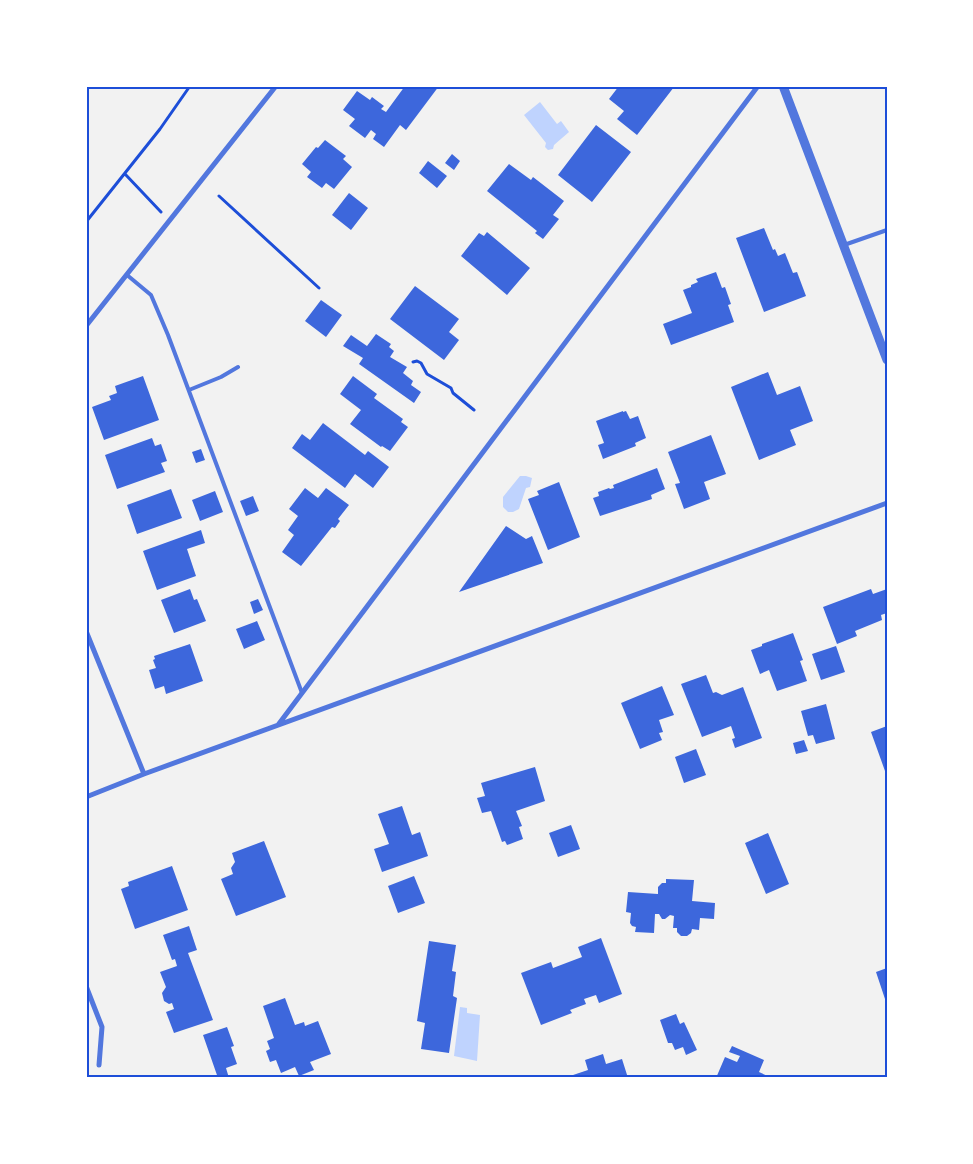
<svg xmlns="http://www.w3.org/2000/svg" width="973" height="1164" font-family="Roboto,sans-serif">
  <rect width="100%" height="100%" fill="#f2f2f2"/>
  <path fill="#bfd3fe" d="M540 102 557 124 561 121 569 132 554 145 553 149 548 150 545 147 546 143 524 115Z
    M520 476H526L532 478 530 487 526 488 519 509 513 512H508L503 507V497Z
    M460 1007 467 1008V1013L480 1015 477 1061 454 1056Z"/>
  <path fill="#3d67dc" d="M405 86H439L406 130 400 125 384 147 373 139 376 134 371 130 365 138 349 126 355 119 343 110 357 91 370 100 372 97 384 106 381 109 386 112Z
    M619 86H673L674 87 637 135 617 119 624 111 609 99Z
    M596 125 631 152 592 202 558 175Z
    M325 140 346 156 343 159 352 167 334 189 326 183 322 188 307 177 311 172 302 164 316 147 318 148Z
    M452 154 460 161 454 170 445 163Z
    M428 161 447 176 437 188 419 173Z
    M509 164 531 180 533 177 564 201 553 215 559 219 543 239 535 233 537 231 487 191Z
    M349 193 368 208 351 230 332 215Z
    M764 228 773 250 775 249 778 256 785 253 793 273 797 272 806 296 764 312 736 238Z
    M487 232 530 268 507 295 461 256 479 233 484 236Z
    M716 272 722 288 725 287 731 304 728 305 734 322 671 345 663 324 692 313 683 290 691 287V285L698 282 696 279Z
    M415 286 459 319 449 332 459 340 444 360 390 319Z
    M321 300 342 315 326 337 305 321Z
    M376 334 391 344 389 347 394 351 390 357 407 367 403 373 413 381 411 385 421 392 414 403 359 364 363 358 343 346 351 335 367 346Z
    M768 372 777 395 800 386 813 421 790 430 796 445 759 460 731 387Z
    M143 376 159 420 104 440 92 407 111 400 109 396 117 393 115 386Z
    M353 376 377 394 374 398 403 419 401 422 408 427 390 451 382 446 381 447 350 424 361 410 340 394Z
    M623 411V412L626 411 630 419 638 416 646 438 635 443 636 446 603 459 598 445 604 443 596 421Z
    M323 423 365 455 368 451 389 467 373 488 355 474 345 488 292 448 302 434 310 440Z
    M711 435 726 474 704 482 710 499 684 509 675 484 680 483 668 452Z
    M152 438 155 446 161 444 167 461 161 463 165 472 117 489 105 455Z
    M201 449 205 460 196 463 192 452Z
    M657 468 665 489 651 495 652 499 600 516 593 498 599 496 598 492 609 488 610 489 614 488 613 485Z
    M559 482 580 537 548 550 528 499 539 495 537 491Z
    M305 488 318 498 326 488 349 505 338 519 340 521 335 528 332 527 301 566 282 552 294 535 288 530 298 516 289 509Z
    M171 489 182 518 137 534 127 505Z
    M215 491 223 512 200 521 192 500Z
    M253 496 259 511 246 516 240 501Z
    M506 526 526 539 532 536 543 563 459 592Z
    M201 530 205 543 187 549 196 576 157 590 143 551Z
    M190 589 194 600 197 599 206 621 174 633 161 600Z
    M871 589 873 594 887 589V613L881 615 882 620 855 631 857 636 837 644 823 607Z
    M258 599 263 610 254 614 250 602Z
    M257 621 265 640 244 649 236 629Z
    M793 633 803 660 800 661 807 681 777 691 769 670 760 674 751 650 762 646V644Z
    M190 644 203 681 166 694 164 686 155 689 149 670 156 668 153 660 155 659 154 656Z
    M836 646 845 672 821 680 812 654Z
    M706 675 713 693 716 692 722 695 743 687 762 738 735 748 732 739 735 738 731 726 702 737 681 684Z
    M662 686 674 715 659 720 663 732 659 733 662 740 640 749 621 703Z
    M826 704 835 739 816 744 813 735 808 736 801 711Z
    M887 726V771H885L871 732Z
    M804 740 808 751 796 754 793 743Z
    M696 749 706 775 684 783 675 757Z
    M535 767 545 801 516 811 522 826 519 827 523 839 507 845 505 841 502 842 491 811 482 813 477 798 485 796 481 783Z
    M402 806 412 835 420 832 428 856 382 872 374 849 389 844 378 814Z
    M571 825 580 849 558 857 549 833Z
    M768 833 789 884 766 894 745 843Z
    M264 841 286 897 236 916 221 879 233 874 231 868 235 862 232 853Z
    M172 866 188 910 135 929 121 889 129 886 128 882Z
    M414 876 425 903 398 913 388 886Z
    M666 879 694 880 692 901 715 903 714 919 700 918 699 930 692 929 691 933 687 936H681L677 932V928H673L674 916 670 915 665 919H662L659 914H655L654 933 635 932 636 927 632 926 630 923 631 913 626 912 628 892 658 894V887L662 883H666Z
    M189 926 197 950 188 953 213 1020 174 1033 166 1012 174 1009 172 1003 169 1004 164 1001 162 993 166 987 160 972 177 966 175 959 172 960 163 935Z
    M601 938 622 994 599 1003 596 995 584 999 586 1004 570 1010 572 1013 541 1025 521 973 551 962 553 968 582 957 578 947Z
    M429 941 456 945 452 971 456 972 453 996 457 998 449 1053 421 1049 425 1023 417 1021Z
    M887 968V1002H886L876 972Z
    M285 998 295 1025 304 1022 305 1026 318 1021 331 1054 310 1062 314 1070 299 1076 295 1067 281 1073 276 1060 270 1062 266 1051 270 1049 267 1041 274 1038 263 1006Z
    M676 1014 680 1024 684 1022 697 1050 686 1055 683 1047 675 1050 672 1043H668L660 1020Z
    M227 1027 234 1046 231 1047 237 1064 226 1068 229 1078H218L203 1035Z
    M732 1046 764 1060 759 1072 772 1078H716L725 1057 737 1062 740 1056 729 1052Z
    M603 1054 606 1064 622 1059 628 1078H574L573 1075 588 1070 585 1060Z"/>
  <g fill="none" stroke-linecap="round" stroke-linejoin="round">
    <path stroke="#1d4ed8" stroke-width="3" d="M125 174 161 212
      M219 196 319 288
      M86 222 160 129 190 86
      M413 362 417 361 421 363 427 374 451 388 453 393 474 410"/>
    <path stroke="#5277de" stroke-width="4" d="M844 245 887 230
      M127 275 151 295 168 335 302 693
      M189 390 221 377 238 367"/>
    <path stroke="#5277de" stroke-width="5" d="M86 326 276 86
      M86 631 144 774
      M278 725 758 86
      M86 797 144 774 887 503
      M86 986 102 1027 99 1065"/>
    <path stroke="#5277de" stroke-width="9" d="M783 86 887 360"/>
  </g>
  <rect width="973" height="1164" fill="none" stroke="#ffffff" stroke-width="175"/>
  <rect x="88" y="88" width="798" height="988" fill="none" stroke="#1d4ed8" stroke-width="2"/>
</svg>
